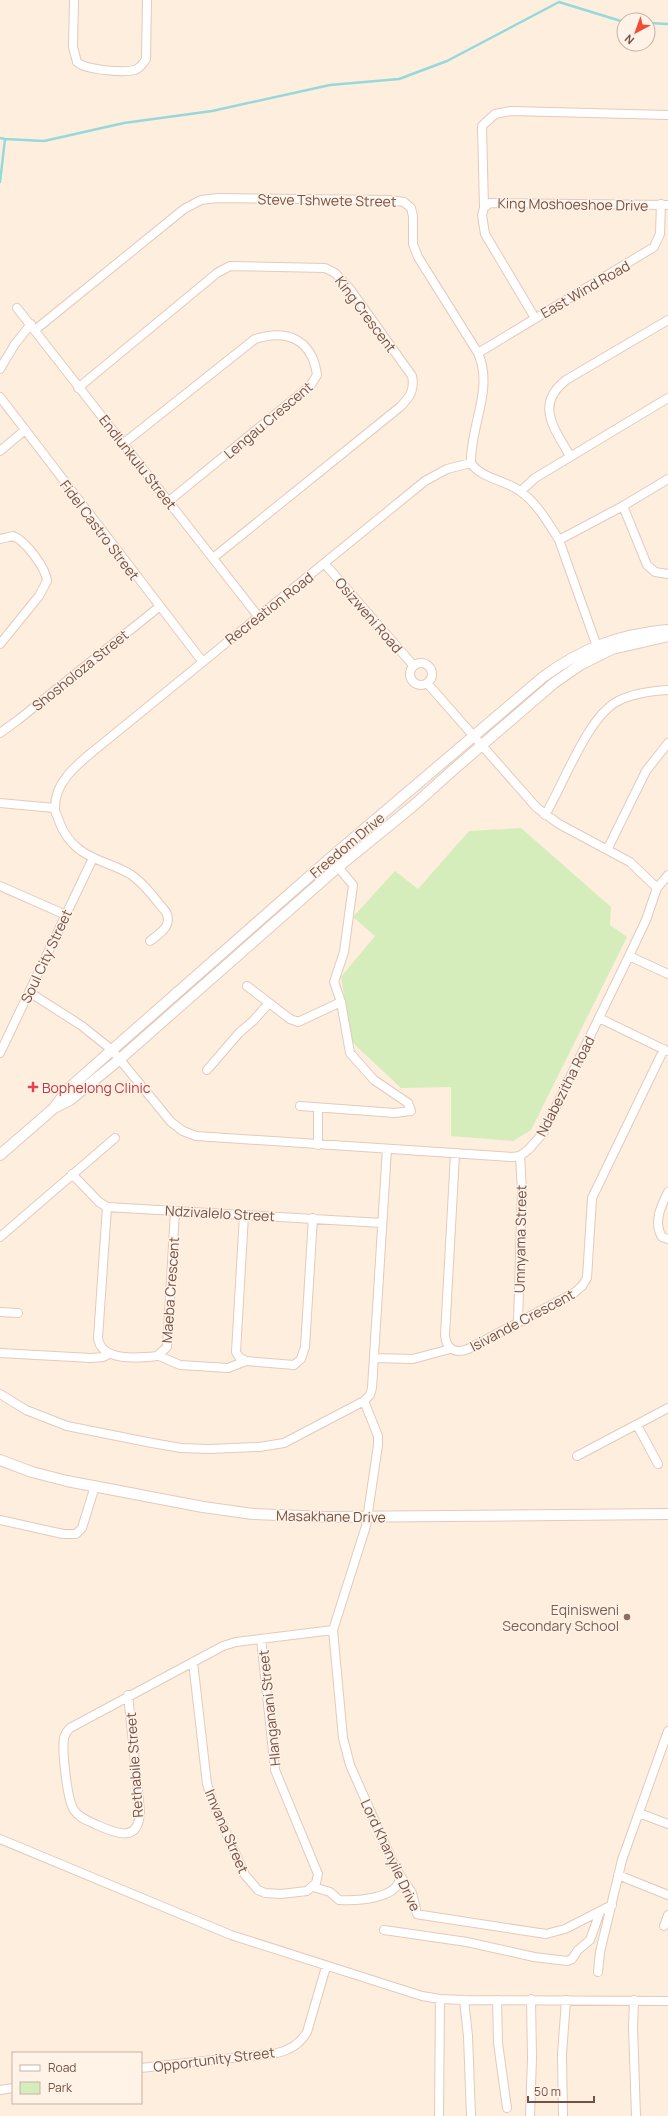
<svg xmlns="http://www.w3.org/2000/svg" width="668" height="2116" font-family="Manrope,sans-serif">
  <rect width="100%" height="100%" fill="#feeedd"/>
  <path fill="#d5ecbb" d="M521 828 611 907 610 925 627 937 531 1130 513 1141 451 1136V1087L401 1088 352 1042 341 977 375 936 353 917 395 871 418 889 469 831Z"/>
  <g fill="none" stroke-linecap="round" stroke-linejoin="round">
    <path stroke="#96d9db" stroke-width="2.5" d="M648 23 668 24
      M0 138 5 139 0 182
      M5 139 44 141 124 123 212 111 330 85 399 79 447 61 559 2 624 22"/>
    <defs>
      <path id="minor" d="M74 0 73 47 77 62C86 70 123 73 135 70 140 68 143 64 146 59L147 0
        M484 208 482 126 495 114 511 111 668 115
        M17 308 258 616
        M535 318 485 234 482 215 484 208 490 203 668 205
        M35 330 184 209 201 200 218 198 390 200 404 202 411 208 413 216V244L418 257 478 353C494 389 470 426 471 463
        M478 353 654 247 660 234 661 204
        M0 369 15 344 31 324
        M78 388 217 273 230 266 325 268 335 273 350 289 412 376C415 390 410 397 400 407L213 558
        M0 397 202 661
        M124 443 255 339C287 329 312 339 317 375L310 386 169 501
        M0 451 25 430
        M570 456C555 429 534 405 566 380L668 320
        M471 463C481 479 507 480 521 492 537 503 549 524 559 540L599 652
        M521 491 535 478 668 398
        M623 506 647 565 655 572 668 574
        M0 539 13 536C25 540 46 568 47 581L39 596 0 644
        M559 540 623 506 668 479
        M325 564 413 665
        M410 674a11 11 0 1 1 22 0a11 11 0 1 1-22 0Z
        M427 683 537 808 559 824 630 862 657 888
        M0 733 18 720 159 607
        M0 803 54 808
        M545 815C564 784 587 717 618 701 634 693 651 691 668 690
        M608 848 646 771 668 743
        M0 886 66 915
        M150 941C160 933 173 926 166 912 155 899 144 883 130 874 115 865 98 862 83 852 72 845 63 833 59 821 58 817 54 811 55 807 55 781 78 764 96 749L425 481 447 469 471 463
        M629 956 668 974
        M247 986 290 1019 298 1022 341 1002
        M29 992 82 1026 112 1050 171 1122 183 1131 196 1136 512 1157 520 1156 529 1149 543 1133 629 956 646 920 657 888 668 875
        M599 1018 667 1051
        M0 1053 93 858
        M207 1070 239 1033 253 1021 269 1003
        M300 1106 395 1113 411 1111 408 1103 374 1080 350 1053 341 1002 334 982 344 952 353 885 338 867
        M318 1145V1108
        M455 1154 445 1335C446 1349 455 1354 468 1349L574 1293 582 1286 587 1278 592 1198 664 1049
        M72 1174 99 1202 107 1207 382 1223
        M668 1192C661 1206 653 1222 662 1237L668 1239
        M107 1207 98 1338C101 1362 139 1358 157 1356L167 1347 175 1211
        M244 1215 236 1352 239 1357 246 1361 294 1365 301 1359 305 1347 313 1218
        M0 1237 115 1138
        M0 1312 18 1313
        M518 1322 522 1191 520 1156
        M0 1353 91 1358 103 1357 109 1354
        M159 1356 180 1365 228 1368 246 1361
        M374 1358 413 1359 450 1349
        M0 1394 26 1410 67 1426 152 1443 181 1448 209 1449 259 1447 284 1443 364 1401 370 1395 372 1388 387 1149
        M364 1401 378 1436V1445L366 1526 333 1630 343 1738 350 1765 396 1869 412 1893 417 1914 422 1915 546 1934 565 1929 612 1905
        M637 1425 658 1464
        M577 1456 668 1408
        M0 1520 63 1534H76L82 1528 95 1486
        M193 1662 207 1784 215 1808 245 1875 258 1890 265 1893 281 1894 307 1891 316 1883 318 1874 275 1770 261 1639
        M128 1695 140 1811C139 1843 117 1834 97 1825 89 1821 79 1818 74 1810 67 1800 62 1751 64 1738 65 1734 67 1731 70 1728L223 1646 236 1642 333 1630
        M639 1813 668 1824
        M0 1839 231 1935 422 1996 440 1999 464 2000 668 2001
        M618 1875 668 1895
        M313 1887 330 1892 339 1900C356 1901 399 1899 400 1877
        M664 1926 668 1915
        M384 1930 467 1942 534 1957 567 1961 572 1959 578 1950 590 1940 600 1912
        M598 1972 600 1952 622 1860 668 1731
        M464 2000 468 2036 471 2116
        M497 2000 498 2043 507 2108
        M634 2000 633 2027 636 2116
        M141 2068 277 2053C290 2050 300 2044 307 2032L326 1967
        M0 2090 13 2088
        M439 2116 440 1999
        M530 2116 532 2058 531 1999
        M563 2116 562 2054 566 2000"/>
      <path id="tertiary" d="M54 1108 68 1089 112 1050 328 860 543 677C583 648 618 635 666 630
        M0 1155 54 1108 70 1100 120 1059 338 867 413 806 453 770 554 683 580 665 612 649 668 636
        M0 1460 32 1472 67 1481 203 1507 253 1514 327 1517 668 1514"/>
    </defs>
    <use href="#minor" stroke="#e4cabc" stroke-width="10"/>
    <use href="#tertiary" stroke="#e4cabc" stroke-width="12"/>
    <use href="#minor" stroke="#fff" stroke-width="8"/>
    <use href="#tertiary" stroke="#fff" stroke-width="10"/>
  </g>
  <path fill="#e0444e" stroke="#fff2e6" stroke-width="1.5" d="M31 1081h4v4h4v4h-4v4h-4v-4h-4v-4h4z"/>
  <circle fill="#8d6e63" stroke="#fff2e6" stroke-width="1.5" cx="627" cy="1617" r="4"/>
  <g text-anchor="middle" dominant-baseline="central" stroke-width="3" stroke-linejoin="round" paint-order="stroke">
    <g font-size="14" fill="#765044" stroke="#fff2e6">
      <text transform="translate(327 200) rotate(1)">Steve Tshwete Street</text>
      <text transform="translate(573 204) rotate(1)">King Moshoeshoe Drive</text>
      <text transform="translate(585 289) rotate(-30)">East Wind Road</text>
      <text transform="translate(366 314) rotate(53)">King Crescent</text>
      <text transform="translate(268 420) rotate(-40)">Lengau Crescent</text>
      <text transform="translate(138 462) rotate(52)">Endlunkulu Street</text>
      <text transform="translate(100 530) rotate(53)">Fidel Castro Street</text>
      <text transform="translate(269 608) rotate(-38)">Recreation Road</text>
      <text transform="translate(369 615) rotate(49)">Osizweni Road</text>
      <text transform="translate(80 670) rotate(-39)">Shosholoza Street</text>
      <text transform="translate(347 845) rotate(-40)">Freedom Drive</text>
      <text transform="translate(46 956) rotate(-65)">Soul City Street</text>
      <text transform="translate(565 1086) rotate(-63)">Ndabezitha Road</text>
      <text transform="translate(220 1213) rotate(3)">Ndzivalelo Street</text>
      <text transform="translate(520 1239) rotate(-89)">Umnyama Street</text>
      <text transform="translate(170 1290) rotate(-86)">Maeba Crescent</text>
      <text transform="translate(522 1320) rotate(-28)">Isivande Crescent</text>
      <text transform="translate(331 1516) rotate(1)">Masakhane Drive</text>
      <text transform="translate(269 1708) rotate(-96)">Hlanganani Street</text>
      <text transform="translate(134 1765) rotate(-94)">Rethabile Street</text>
      <text transform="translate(227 1831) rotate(67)">Imvana Street</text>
      <text transform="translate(391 1855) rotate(65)">Lord Khanyile Drive</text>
      <text transform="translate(214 2059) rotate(-7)">Opportunity Street</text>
    </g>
    <g font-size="14" fill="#be3a42" stroke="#fff2e6" text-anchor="start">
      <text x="42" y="1087">Bophelong Clinic</text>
    </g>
    <g font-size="14" fill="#785e54" stroke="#fff2e6" text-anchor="end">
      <text x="619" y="1609">Eqinisweni<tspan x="619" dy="16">Secondary School</tspan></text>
    </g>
  </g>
  <rect x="12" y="2052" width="130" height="52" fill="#fff2e6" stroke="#c8b1a5"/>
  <rect x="20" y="2065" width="20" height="6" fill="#ffffff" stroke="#c8b1a5"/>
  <text x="48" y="2072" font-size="12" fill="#765044">Road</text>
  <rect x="20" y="2082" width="20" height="12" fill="#d5ecbb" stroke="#c8b1a5"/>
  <text x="48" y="2092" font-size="12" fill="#765044">Park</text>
  <g transform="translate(636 32) rotate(221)"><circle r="19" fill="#fff2e6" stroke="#c8b1a5"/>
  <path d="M0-3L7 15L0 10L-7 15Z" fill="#f44b37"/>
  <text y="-6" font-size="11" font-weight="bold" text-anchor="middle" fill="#765044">N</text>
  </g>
  <path d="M528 2096v6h66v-6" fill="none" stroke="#765044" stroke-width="2"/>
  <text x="534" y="2096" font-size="12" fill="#765044" stroke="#fff2e6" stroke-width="3" paint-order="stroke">50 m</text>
</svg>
